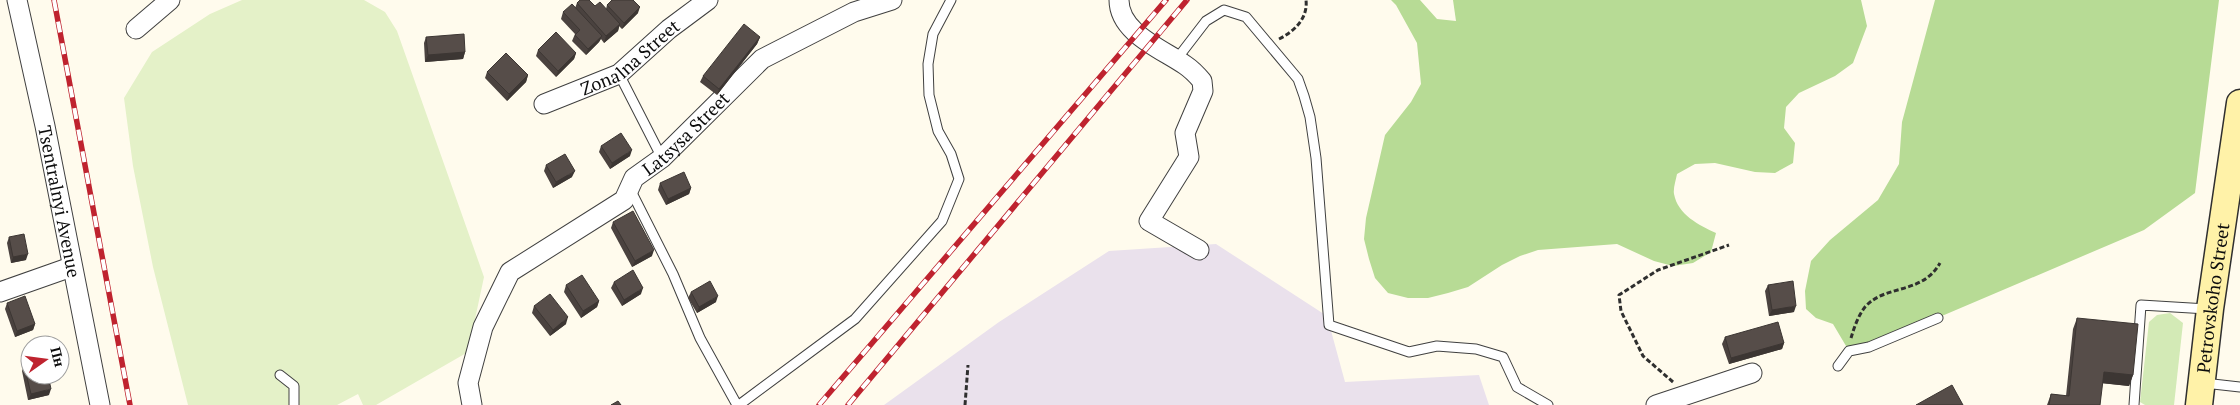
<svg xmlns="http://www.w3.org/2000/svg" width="2240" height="405" font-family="'PT Serif',serif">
  <rect width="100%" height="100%" fill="#fffbed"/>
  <path fill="#eae1ec" d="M1216 244 1327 316 1345 382 1479 375 1489 405H884L999 322 1109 251Z"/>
  <path fill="#d3eab6" d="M2170 313 2183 323 2174 405H2145L2140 402 2149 322 2157 315Z"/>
  <path fill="#b7db95" d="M1391 0H1420L1437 19 1456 21 1453 0H1861L1867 26 1853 63 1835 76 1799 93 1786 107 1784 128 1795 143 1793 163 1775 173 1755 172 1715 163 1695 164 1677 174C1676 180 1673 188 1674 194 1678 215 1699 225 1716 233L1711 252 1693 263 1673 266 1654 261 1617 244 1538 250 1520 256 1502 265 1468 287 1448 293 1428 298H1408L1388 293 1375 278 1369 259 1364 239 1366 218 1385 135 1411 102 1421 84 1417 43 1396 5Z
    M1935 0H2219L2195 193 2144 230 1869 347 1849 351 1833 324 1816 318 1806 309 1805 291 1811 261 1830 240 1878 200 1899 164 1902 122Z"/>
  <path fill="#e4f1c8" d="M242 0H364L385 12 397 31 484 277 468 352 376 405H363L358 394 337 405H188L153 267 133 166 124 98 152 52 210 14Z"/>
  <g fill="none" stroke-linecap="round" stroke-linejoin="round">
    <defs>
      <path id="service" d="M1176 60 1206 21 1224 10 1246 17 1298 79 1304 96 1310 117 1316 158 1329 325 1409 352 1437 346 1476 349 1503 357 1517 387 1548 405
        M619 74 662 158
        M630 189 673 274 700 338 737 405
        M1838 366 1849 351 1869 347 1938 318
        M280 375 294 386V405
        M2204 383 2240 387
        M739 405 855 319 942 221 959 179 951 154 938 131 929 95 928 64 933 34 951 0
        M2134 405 2141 305 2207 309"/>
      <g id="minor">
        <path id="s1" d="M17 0 45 126 100 405"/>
        <path d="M1119 0C1119 33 1162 49 1185 65 1191 69 1197 75 1202 81L1203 91 1185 133 1189 157 1149 221 1199 250"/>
        <path d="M136 29 170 0"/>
        <path id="s2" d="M544 104 619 74 669 29 708 0"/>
        <path d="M0 292 71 267"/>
        <path id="s3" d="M472 405 468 383 483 327 510 272 624 200 634 178 662 158 762 59 854 12 892 0"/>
        <path d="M1656 405 1752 373"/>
      </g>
      <g id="secondary">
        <path id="s4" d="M2199 405 2210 309 2240 103"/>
      </g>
    </defs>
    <use href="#service" stroke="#404040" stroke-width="11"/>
    <use href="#minor" stroke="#404040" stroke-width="21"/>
    <use href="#secondary" stroke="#2f2f2f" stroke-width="29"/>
    <path stroke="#2f2f2f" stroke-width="3" stroke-dasharray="5 2.5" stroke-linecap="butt" d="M1279 39C1295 31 1308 18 1306 0
      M1851 338C1854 328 1858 316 1865 307 1885 284 1922 295 1940 263
      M1673 382 1643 356 1621 311 1619 295 1658 270 1729 245
      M965 405 968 365"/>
    <use href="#service" stroke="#fff" stroke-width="9"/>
    <use href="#minor" stroke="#fff" stroke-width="19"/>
    <use href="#secondary" stroke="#fff2a8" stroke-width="26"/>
    <defs>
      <path id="rail" d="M54 0 130 405
        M819 405 1166 0
        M848 405 1187 0"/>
    </defs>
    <use href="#rail" stroke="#bf232f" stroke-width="5.5"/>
    <use href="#rail" stroke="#fff" stroke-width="4" stroke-dasharray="11" stroke-linecap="butt"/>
  </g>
  <path fill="#4a423f" d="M577 3 606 9 607 5 638 13 622 29 619 26 618 31 604 43 601 39 599 42 586 55 572 41 575 34 561 19 563 12 575 8Z
    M426 37 465 52 463 59 425 62 424 43Z
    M760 37 757 44 717 95 700 82 703 76Z
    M538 50 576 53 574 59 556 77 536 56Z
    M487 72 528 75 526 82 507 101 485 78Z
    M601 146 630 156 610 169 599 152Z
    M546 165 572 177 553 188 544 171Z
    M660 183 691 188 689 194 666 205 658 190Z
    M613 222 652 256 632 267 611 228Z
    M9 237 26 260 11 263 7 243Z
    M614 282 641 294 622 306 611 288Z
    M566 285 599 301 597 307 581 318 564 292Z
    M1768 285 1794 312 1769 316 1765 291Z
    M691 292 716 302 697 313 688 298Z
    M7 303 35 324 33 330 15 337 5 309Z
    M534 306 566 324 550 336 532 313Z
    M2077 318 2133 375 2129 386 2102 383 2100 405H2047L2051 394 2066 396 2073 329Z
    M1725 337 1784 343 1782 349 1729 364 1722 344Z
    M24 365 49 395 28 400 22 371Z"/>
  <path fill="#3c3633" d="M640 7 638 13 622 29 624 23Z
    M620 24 618 31 604 43 606 36Z
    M602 36 599 42 586 55 588 49Z
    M760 37 757 44 717 95 719 89Z
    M465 52 463 59 425 62 428 55Z
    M576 53 574 59 556 77 558 71Z
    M528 75 526 82 507 101 509 94Z
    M632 150 630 156 610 169 612 163Z
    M575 171 572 177 553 188 556 182Z
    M691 188 689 194 666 205 668 199Z
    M654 250 652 256 632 267 635 261Z
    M28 254 26 260 11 263 13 257Z
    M643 288 641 294 622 306 624 300Z
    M718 296 716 302 697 313 699 307Z
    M599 301 597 307 581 318 583 311Z
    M1796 306 1794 312 1769 316 1772 310Z
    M568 317 566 324 550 336 553 330Z
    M35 324 33 330 15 337 17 331Z
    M1784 343 1782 349 1729 364 1731 358Z
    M2104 372 2133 375 2129 386 2100 383Z
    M51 389 49 395 28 400 31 394Z"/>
  <path fill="#564d49" stroke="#3c3633" d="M580 0H589L595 6 600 2 620 24 606 36 577 3Z
    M612 0H633L640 7 624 23 607 5Z
    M572 4 602 36 588 49 575 35 580 30 563 12Z
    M744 24 760 37 719 89 703 76Z
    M556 32 576 53 558 71 538 50Z
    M464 34 465 52 428 55 426 37Z
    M506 53 528 75 509 94 487 72Z
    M621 133 632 150 612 163 601 146Z
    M565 154 575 171 556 182 546 165Z
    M684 172 691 188 668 199 660 183Z
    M633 211 654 250 635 261 613 222Z
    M24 234 28 254 13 257 9 237Z
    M633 270 643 288 624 300 614 282Z
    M582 275 599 301 583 311 566 285Z
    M710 281 718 296 699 307 691 292Z
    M1793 281 1796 306 1772 310 1768 285Z
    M550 294 568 317 553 330 534 306Z
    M25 296 35 324 17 331 7 303Z
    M2077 318 2138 324 2133 375 2104 372 2100 405H2049L2051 394 2069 396Z
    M1778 322 1784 343 1731 358 1725 337Z
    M30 364V375H48L51 389 31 394 24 365Z
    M1952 385 1963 405H1916Z
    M618 401 621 405H611Z"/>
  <g text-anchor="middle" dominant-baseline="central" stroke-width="5" stroke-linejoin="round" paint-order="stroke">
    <g font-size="18" fill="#0d0d0d" stroke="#fff">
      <text stroke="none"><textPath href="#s2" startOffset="99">Zonalna Street</textPath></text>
      <text stroke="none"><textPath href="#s3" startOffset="369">Latsysa Street</textPath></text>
      <text stroke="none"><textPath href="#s1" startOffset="206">Tsentralnyi Avenue</textPath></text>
      <text stroke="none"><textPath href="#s4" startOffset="108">Petrovskoho Street</textPath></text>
    </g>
  </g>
  <g transform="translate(45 360) rotate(76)"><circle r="24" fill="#ffffff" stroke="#9e9e9e"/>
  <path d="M0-4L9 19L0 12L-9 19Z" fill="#bf232f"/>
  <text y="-8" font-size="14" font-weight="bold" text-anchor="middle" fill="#0d0d0d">Пн</text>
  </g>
</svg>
